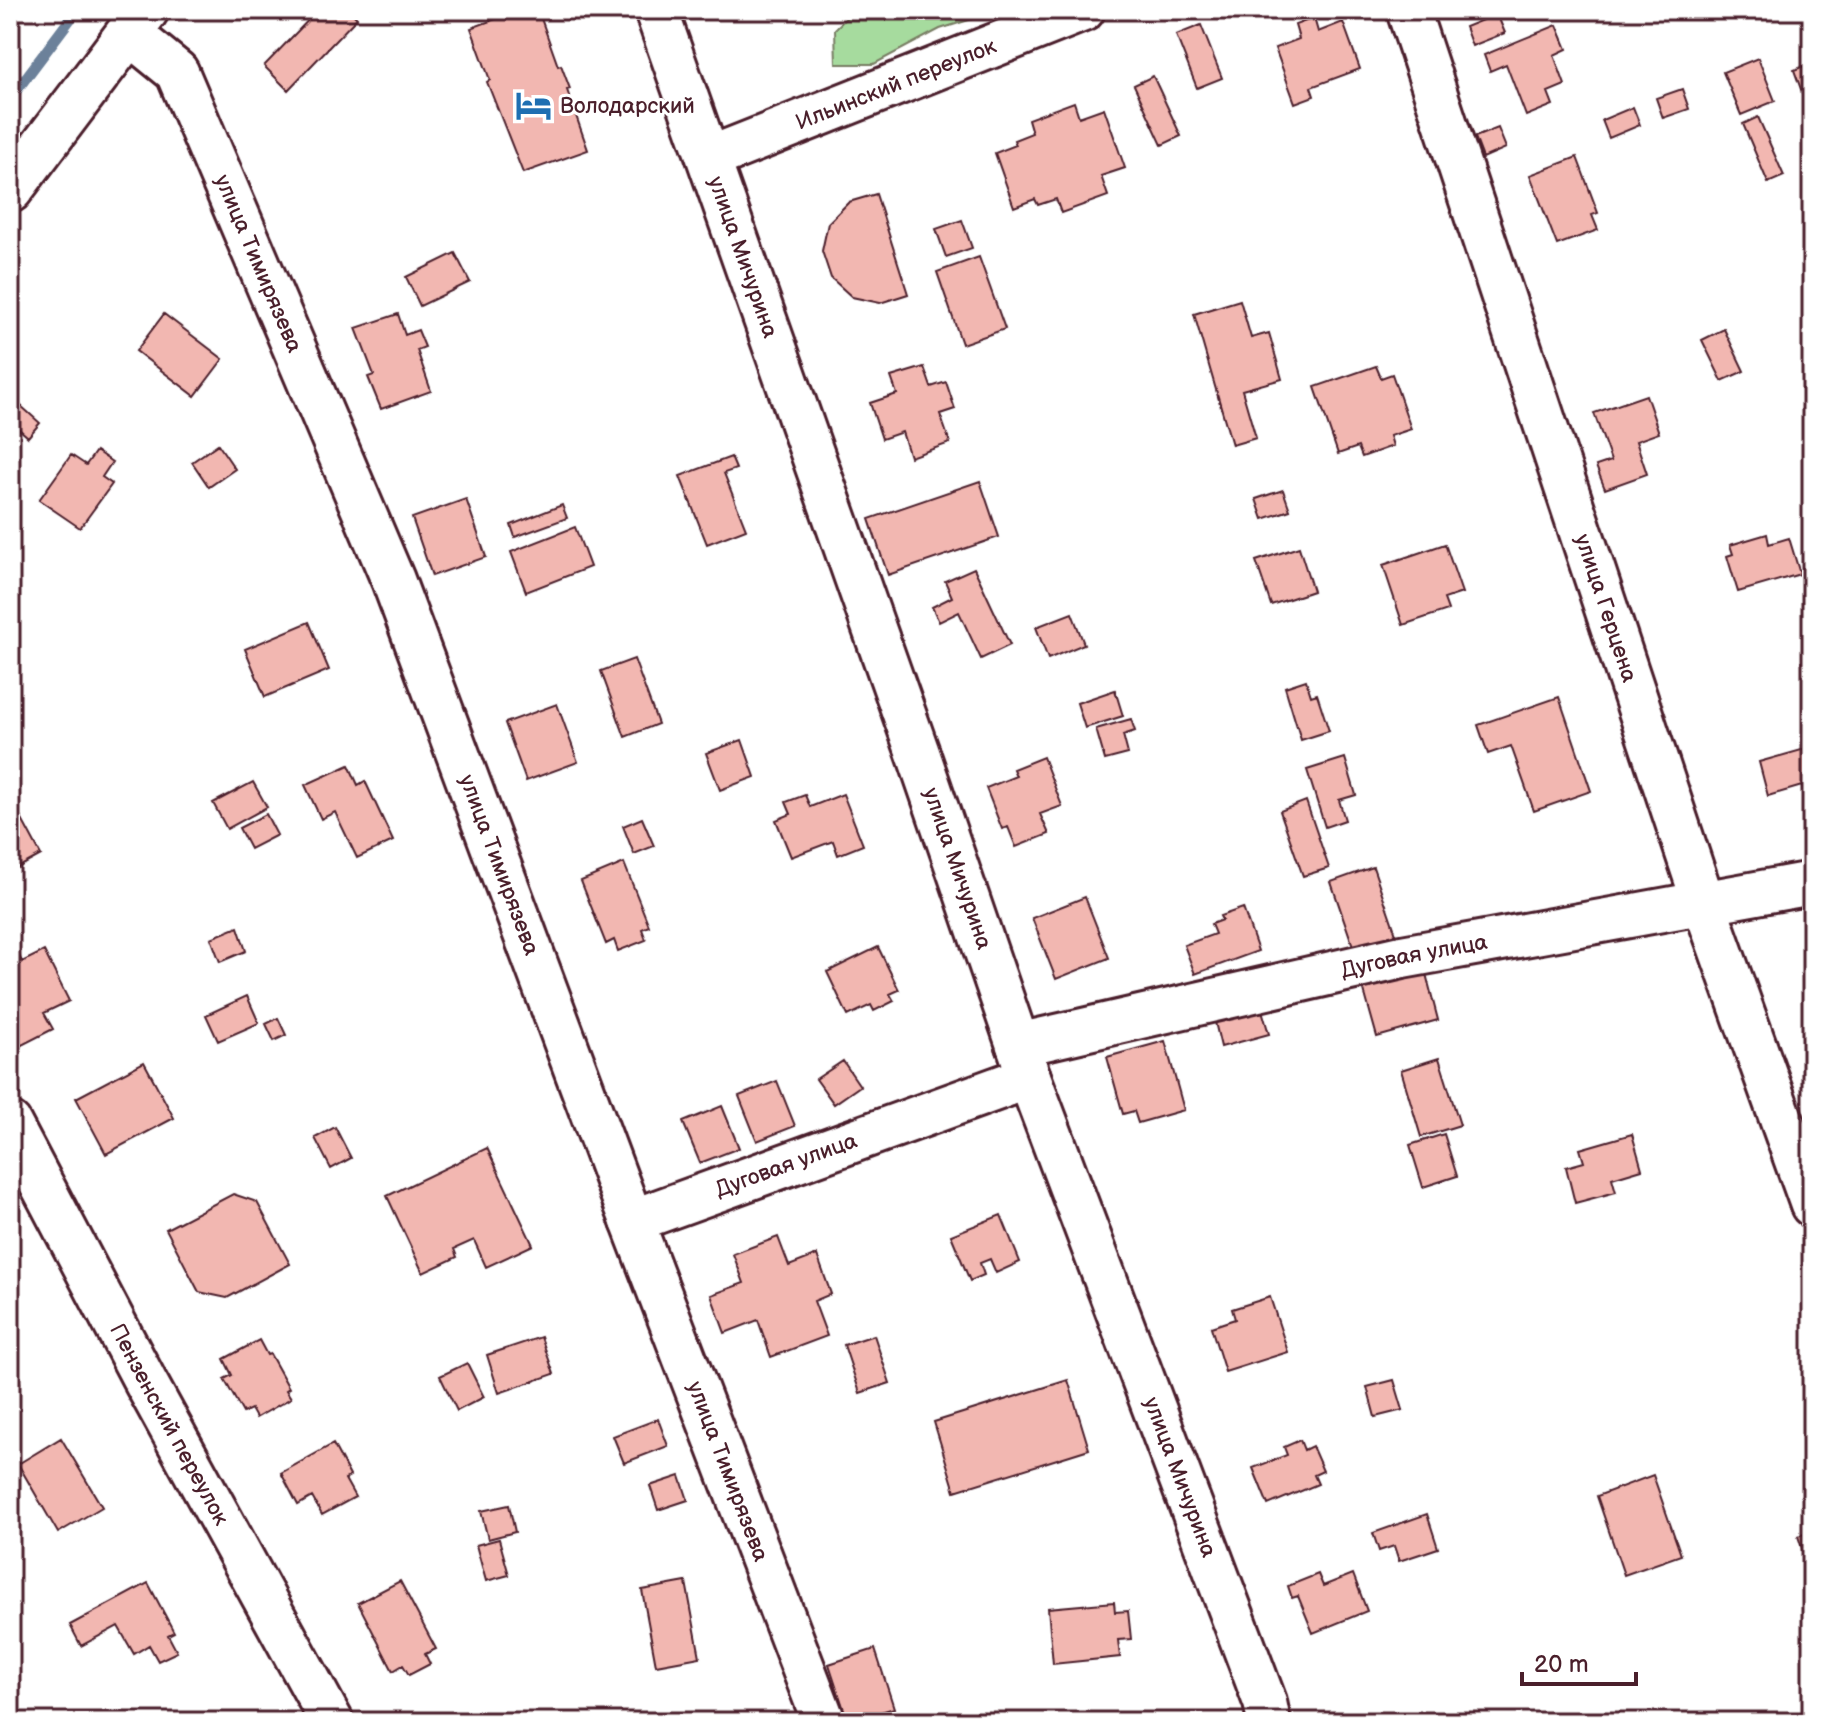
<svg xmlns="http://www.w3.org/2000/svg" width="1822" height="1732" font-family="'Balsamiq Sans',sans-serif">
  <rect width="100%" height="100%" fill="#fff"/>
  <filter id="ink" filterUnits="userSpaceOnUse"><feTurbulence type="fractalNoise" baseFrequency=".0125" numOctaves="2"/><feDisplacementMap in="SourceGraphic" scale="16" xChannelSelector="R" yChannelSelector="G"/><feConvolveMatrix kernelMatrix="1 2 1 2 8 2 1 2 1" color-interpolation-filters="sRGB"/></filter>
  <g filter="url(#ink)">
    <path fill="#a6db9e" stroke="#787d64" stroke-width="2" d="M854 10H1001L940 29 874 64H836L835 29Z"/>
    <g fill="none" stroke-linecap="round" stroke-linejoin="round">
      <path stroke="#6c819a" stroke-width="11" d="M10 99 77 10"/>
    </g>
    <path fill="#f2b7b1" stroke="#4a1f2b" stroke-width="2" d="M318 10H349L357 18 288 90 264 66Z
      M520 10H538L558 66 561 65 570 89 567 90 588 150 523 173 487 82 490 80 471 28Z
      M1497 14 1505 33 1472 46 1465 27Z
      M1314 18 1318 32 1343 22 1360 69 1311 87 1314 96 1295 103 1275 48 1299 39 1295 25Z
      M1201 25 1222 78 1197 88 1176 35Z
      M1557 25 1567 49 1554 55 1565 85 1548 92 1553 105 1526 116 1506 64 1490 71 1484 55Z
      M1758 58 1775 101 1741 115 1723 72Z
      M1812 63V110L1809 111 1794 70Z
      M1153 76 1181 136 1162 145 1134 85Z
      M1682 89 1689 109 1663 118 1656 98Z
      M1074 102 1079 117 1104 108 1125 168 1101 176 1108 196 1061 213 1056 199 1038 205 1035 199 1014 207 995 153 1016 145 1014 140 1032 133 1028 119Z
      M1633 107 1640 125 1609 138 1602 120Z
      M1758 117 1784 176 1768 183 1743 124Z
      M1498 128 1506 148 1483 158 1475 137Z
      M1577 157 1598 213 1592 215 1598 230 1557 245 1530 175Z
      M876 194 908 294 880 303 852 297 831 278 822 251 828 223 849 202Z
      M962 220 972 248 946 257 936 229Z
      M455 253 470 282 420 306 406 277Z
      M979 257 1005 329 962 344 937 272Z
      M1240 300 1251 338 1269 333 1282 379 1242 390 1256 438 1232 445 1194 314Z
      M164 314 223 359 195 396 136 351Z
      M398 314 405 335 418 330 425 347 417 350 431 391 381 409 368 377 374 375 356 328Z
      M1724 329 1744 371 1722 381 1702 340Z
      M1376 366 1381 378 1392 374 1411 429 1390 436 1393 446 1362 457 1358 447 1338 454 1315 387Z
      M924 367 931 387 946 382 955 409 940 414 950 443 910 457 902 432 882 439 870 403 897 394 891 377Z
      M1646 395 1659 433 1636 441 1647 474 1605 489 1596 466 1611 461 1594 413Z
      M10 396 40 423 28 437 10 421Z
      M218 444 235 469 209 487 192 462Z
      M96 451 112 462 102 477 112 484 80 528 39 500 71 455 86 465Z
      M731 457 736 469 724 473 746 529 707 544 680 476Z
      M980 481 999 537 888 575 869 519Z
      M1283 490 1290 510 1263 519 1256 499Z
      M466 499 486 557 432 576 412 518Z
      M562 505 567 518 515 537 511 525Z
      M575 527 590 567 526 592 511 552Z
      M1767 534 1769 544 1789 538 1800 574 1738 592 1727 556 1733 554 1730 545Z
      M1445 544 1462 593 1444 599 1448 610 1403 625 1383 565Z
      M1299 547 1313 591 1271 605 1256 561Z
      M974 568 1010 645 981 659 959 612 939 622 932 607 952 597 945 581Z
      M1072 613 1084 644 1048 659 1036 627Z
      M309 622 329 670 265 697 245 649Z
      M634 659 658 724 625 737 601 671Z
      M1306 680 1311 696 1317 694 1329 731 1301 740 1285 687Z
      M1115 690 1123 716 1085 728 1077 703Z
      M1559 697 1591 791 1534 811 1511 746 1488 754 1478 725Z
      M557 704 578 762 526 781 505 723Z
      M1131 719 1135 731 1123 735 1128 754 1105 760 1096 729Z
      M742 740 755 777 720 790 706 753Z
      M1812 747V798L1807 800 1802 786 1768 796 1759 762Z
      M1043 757 1062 806 1040 814 1049 834 1016 847 1008 827 1002 829 986 788 1016 776 1013 769Z
      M1345 758 1356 795 1339 800 1345 820 1325 827 1307 770Z
      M349 765 358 785 365 781 393 841 357 858 335 812 321 819 305 785Z
      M253 782 267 807 227 829 213 803Z
      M843 794 863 845 838 855 833 841 791 857 776 820 791 814 786 802 805 795 810 807Z
      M1306 801 1329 868 1303 876 1280 811Z
      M19 814 41 855 10 872V819Z
      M266 814 277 835 250 849 239 828Z
      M642 818 654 846 634 854 623 826Z
      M624 863 649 926 642 929 646 940 618 951 614 940 606 944 581 881Z
      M1373 867 1396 934 1354 949 1331 882Z
      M1085 897 1109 958 1056 979 1032 918Z
      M1243 908 1258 951 1195 974 1184 945 1215 934 1211 924 1222 920 1220 916Z
      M238 927 246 951 220 962 211 938Z
      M878 947 899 990 890 994 894 1001 874 1011 871 1005 848 1016 827 972Z
      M44 951 69 1001 44 1013 53 1029 16 1048 10 1036V958L18 954 22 962Z
      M1425 970 1438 1020 1377 1037 1363 987Z
      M247 996 259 1023 218 1041 206 1015Z
      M1262 1010 1269 1034 1221 1047 1215 1022Z
      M278 1018 286 1035 274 1041 266 1024Z
      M1165 1041 1184 1110 1138 1123 1134 1111 1123 1114 1107 1057Z
      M1439 1058 1460 1125 1421 1137 1401 1070Z
      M843 1061 860 1086 834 1104 816 1079Z
      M144 1062 174 1118 106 1154 76 1098Z
      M777 1081 795 1126 757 1141 739 1096Z
      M722 1106 739 1148 700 1163 683 1122Z
      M335 1127 351 1158 331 1169 315 1138Z
      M1444 1134 1457 1176 1423 1187 1410 1145Z
      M1632 1134 1642 1169 1612 1178 1616 1192 1575 1203 1566 1167 1584 1162 1580 1149Z
      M487 1148 533 1245 486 1267 474 1240 454 1249 457 1257 423 1273 387 1196Z
      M233 1194 257 1202 290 1264 227 1298 199 1292 166 1229Z
      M1001 1215 1020 1262 996 1273 990 1259 980 1263 984 1275 970 1281 951 1235Z
      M778 1237 789 1266 817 1255 831 1294 814 1301 827 1336 771 1357 758 1320 725 1333 711 1295 744 1283 733 1254Z
      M1270 1297 1288 1352 1225 1372 1211 1327 1235 1319 1232 1309Z
      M874 1335 890 1383 860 1393 844 1345Z
      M541 1337 554 1374 499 1393 487 1355Z
      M259 1340 267 1355 270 1354 289 1388 286 1390 291 1398 256 1418 251 1409 243 1413 224 1379 232 1375 224 1359Z
      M10 1360 20 1383 10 1387Z
      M467 1363 484 1397 457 1411 440 1376Z
      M1068 1380 1089 1449 955 1491 934 1422Z
      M1394 1380 1403 1410 1375 1417 1367 1387Z
      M658 1419 668 1446 624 1463 613 1436Z
      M61 1438 102 1507 58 1533 18 1464Z
      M1300 1440 1304 1450 1312 1446 1323 1471 1314 1475 1318 1484 1268 1505 1253 1468 1287 1455 1284 1447Z
      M333 1444 350 1476 345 1479 355 1497 322 1515 312 1497 298 1505 281 1473Z
      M1653 1475 1681 1555 1624 1575 1597 1496Z
      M680 1476 688 1500 658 1510 650 1486Z
      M509 1505 515 1532 488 1539 481 1511Z
      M1427 1514 1438 1548 1399 1561 1394 1546 1379 1551 1373 1533Z
      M1812 1531V1578L1798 1536Z
      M499 1539 509 1575 486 1581 476 1545Z
      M1318 1574 1323 1586 1353 1574 1367 1611 1313 1633 1298 1596 1292 1598 1288 1586Z
      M400 1581 436 1649 425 1654 430 1664 409 1675 403 1665 393 1671 358 1603Z
      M686 1582 700 1657 656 1665 642 1590Z
      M148 1583 174 1632 168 1635 177 1652 158 1661 149 1645 134 1654 118 1626 81 1646 70 1625Z
      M1114 1602 1115 1612 1128 1611 1131 1639 1118 1640 1120 1657 1053 1664 1048 1608Z
      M875 1649 894 1708 848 1722 829 1664Z"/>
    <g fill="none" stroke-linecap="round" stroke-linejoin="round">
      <defs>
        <g id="street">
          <path id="s1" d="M656 10 919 756 1029 1077 1265 1702 1269 1722"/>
          <path id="s2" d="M1408 10 1703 901 1812 1205"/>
          <path id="s3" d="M129 33 177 72 393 580 632 1221 824 1722"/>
          <path id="s4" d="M710 158 1083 10"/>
          <path id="s5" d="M1018 1045 1402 957 1812 883"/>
          <path id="s6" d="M10 1124 146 1383 332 1722"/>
          <path id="s7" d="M632 1221 1029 1077"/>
        </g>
        <path id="secondary" d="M10 190 146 10"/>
      </defs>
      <use href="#street" stroke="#4a1f2b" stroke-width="48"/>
      <use href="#secondary" stroke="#4a1f2b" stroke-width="50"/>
      <use href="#street" stroke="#fff" stroke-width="42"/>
      <use href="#secondary" stroke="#fff" stroke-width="44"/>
    </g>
  </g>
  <defs>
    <symbol id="hotel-bare" viewBox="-9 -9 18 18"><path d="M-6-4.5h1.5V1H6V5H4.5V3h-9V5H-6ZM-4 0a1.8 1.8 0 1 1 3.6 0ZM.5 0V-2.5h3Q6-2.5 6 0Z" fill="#1f6fb2" stroke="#fff" stroke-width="2.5" paint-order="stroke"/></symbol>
  </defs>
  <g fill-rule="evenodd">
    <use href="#hotel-bare" x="508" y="80" width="51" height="51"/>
  </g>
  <g text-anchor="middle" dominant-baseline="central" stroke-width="6" stroke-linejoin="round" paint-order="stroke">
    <g font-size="22" fill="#4a1f2b" stroke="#fff">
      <text stroke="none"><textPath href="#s4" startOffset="200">Ильинский переулок</textPath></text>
      <text stroke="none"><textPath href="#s1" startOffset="262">улица Мичурина</textPath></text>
      <text stroke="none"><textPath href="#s3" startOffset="270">улица Тимирязева</textPath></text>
      <text stroke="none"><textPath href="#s2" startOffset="630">улица Герцена</textPath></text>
      <text stroke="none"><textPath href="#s3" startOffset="918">улица Тимирязева</textPath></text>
      <text stroke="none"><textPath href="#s1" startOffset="910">улица Мичурина</textPath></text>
      <text stroke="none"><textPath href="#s5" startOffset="406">Дуговая улица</textPath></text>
      <text stroke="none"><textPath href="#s7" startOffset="164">Дуговая улица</textPath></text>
      <text stroke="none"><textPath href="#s6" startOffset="340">Пензенский переулок</textPath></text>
      <text stroke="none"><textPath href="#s3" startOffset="1566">улица Тимирязева</textPath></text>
      <text stroke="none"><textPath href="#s1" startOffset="1558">улица Мичурина</textPath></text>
    </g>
    <g font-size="22" fill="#4a1f2b" stroke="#fff" text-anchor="start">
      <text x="560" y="106">Володарский</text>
    </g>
  </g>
  <rect width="1822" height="1732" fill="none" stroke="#fff" stroke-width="40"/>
  <rect x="20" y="20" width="1782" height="1692" fill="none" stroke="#4a1f2b" stroke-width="3" filter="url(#ink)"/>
  <path d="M1522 1672v12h114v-12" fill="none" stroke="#4a1f2b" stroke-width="4"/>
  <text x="1534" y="1672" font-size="24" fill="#4a1f2b" stroke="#ffffff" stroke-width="6" paint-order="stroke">20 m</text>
</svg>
